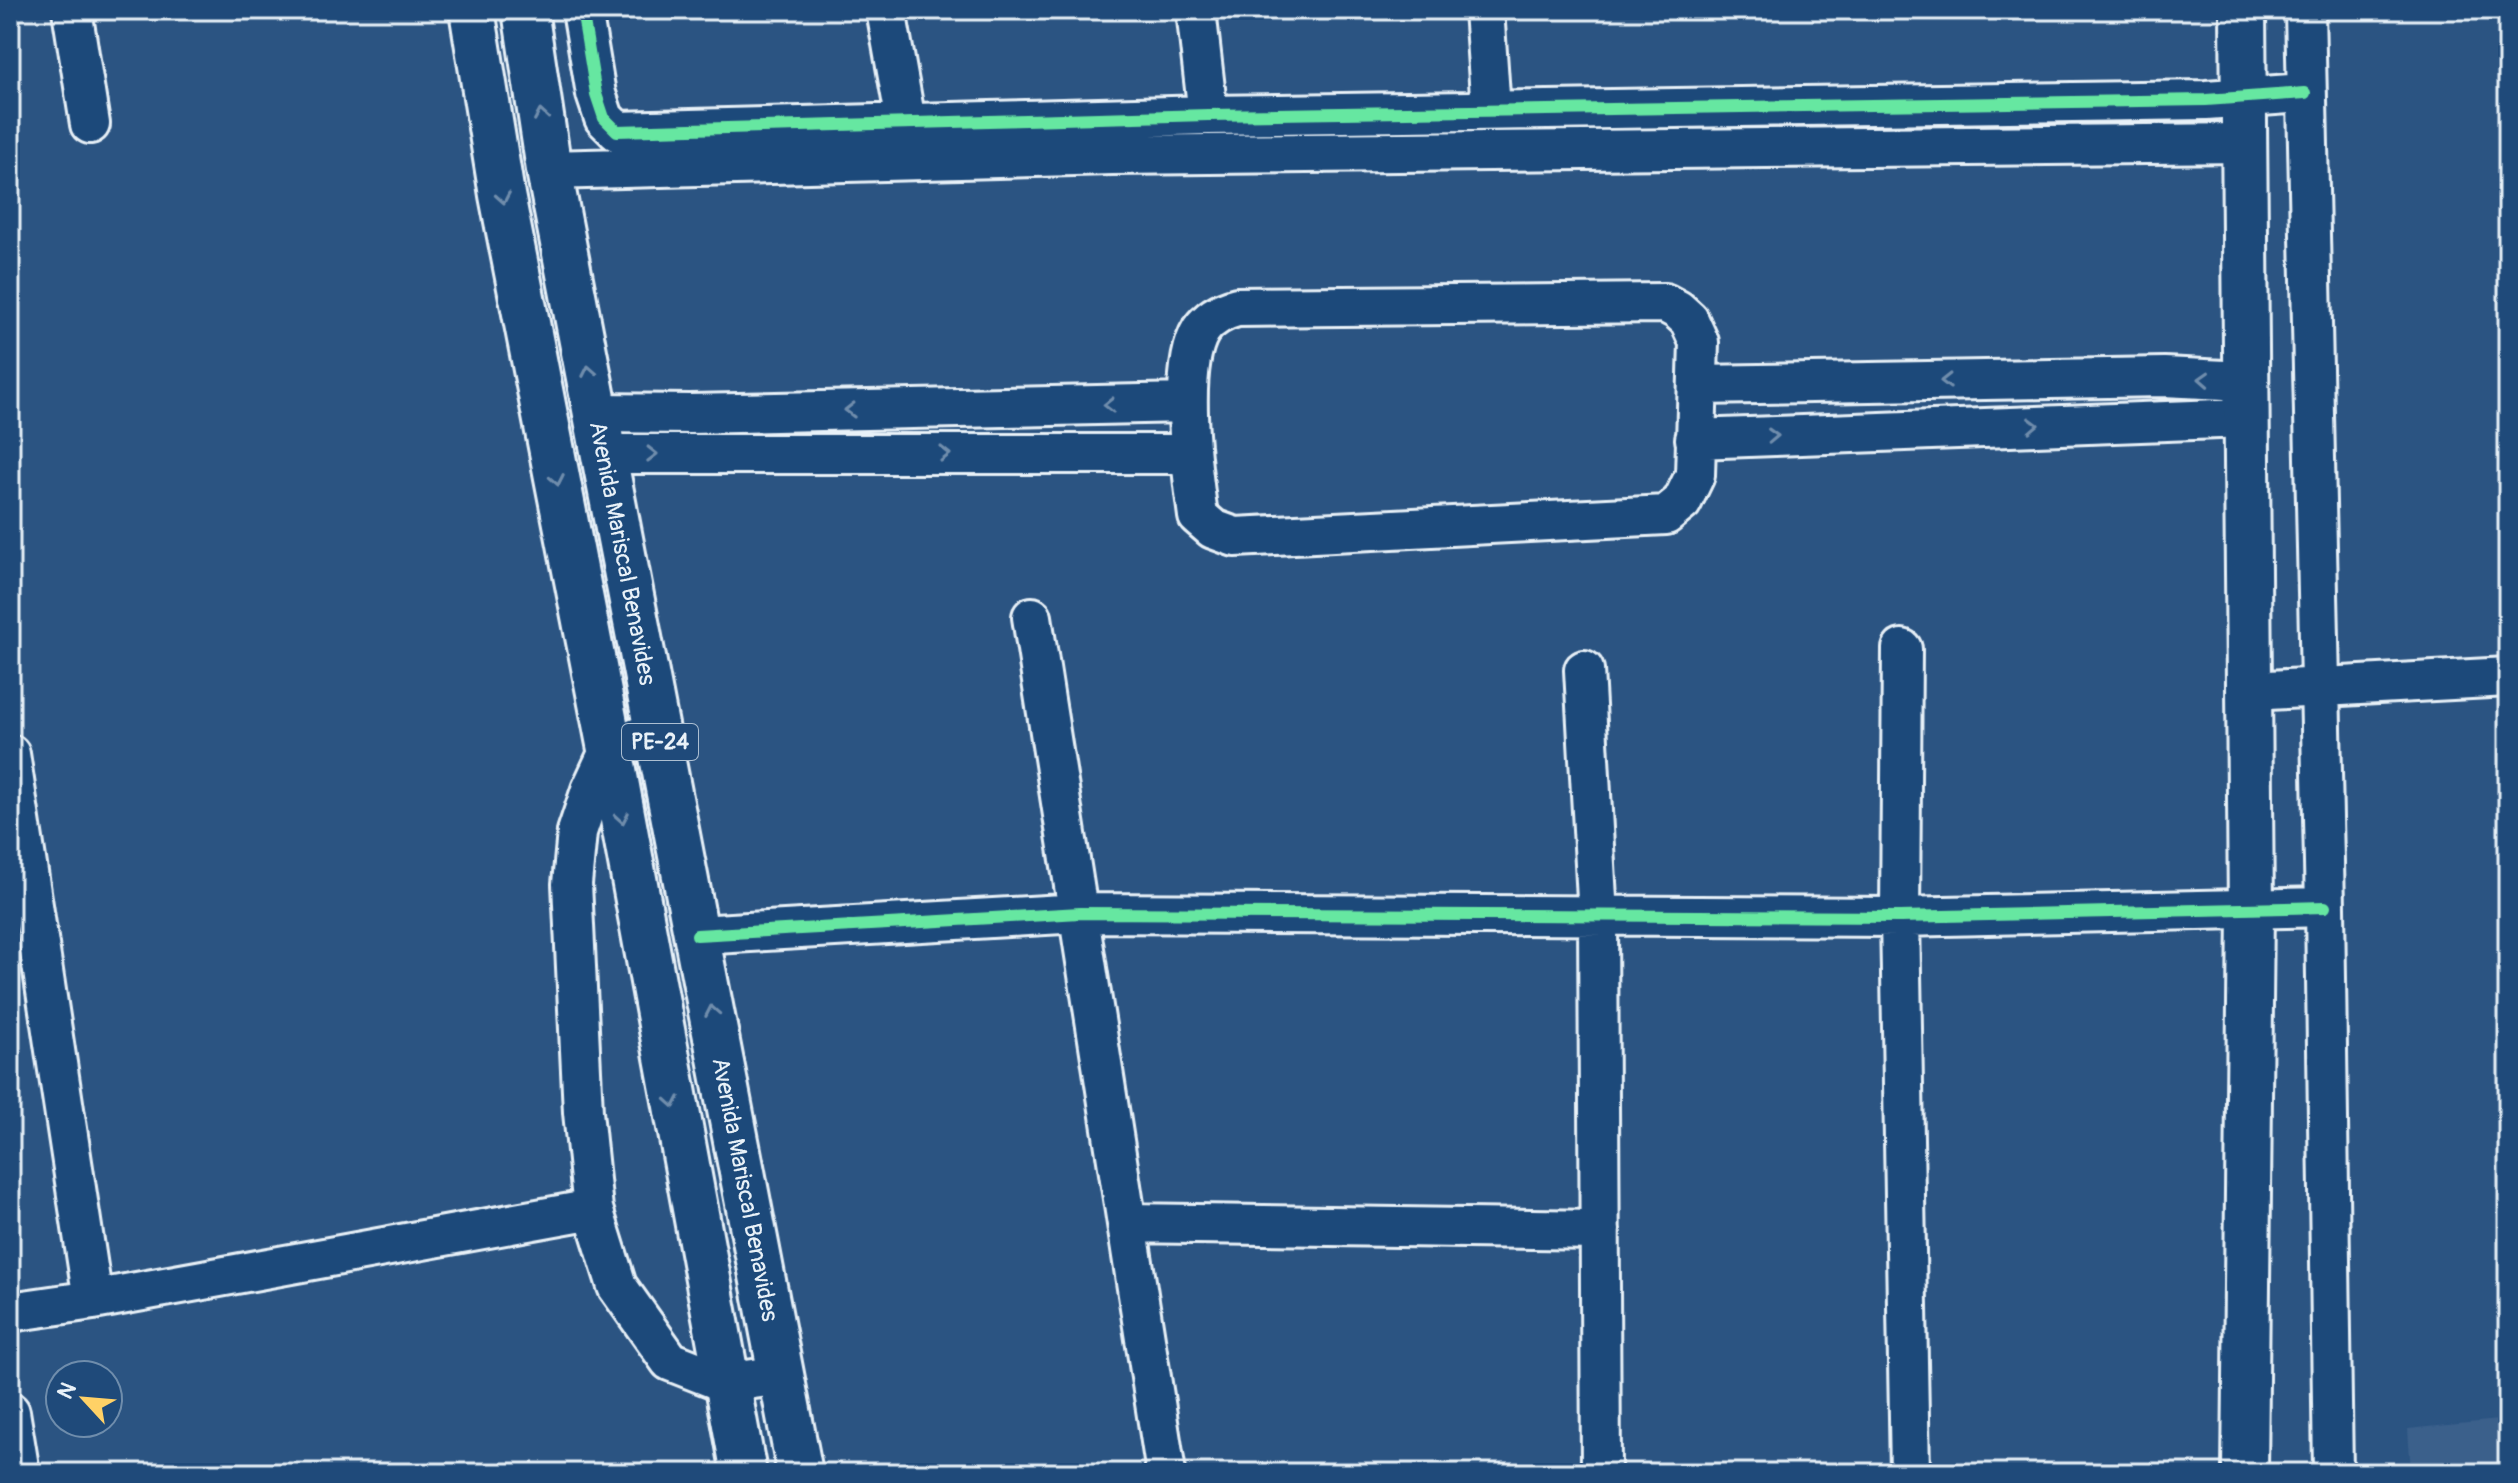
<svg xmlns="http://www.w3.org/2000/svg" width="2518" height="1483" font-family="Pangolin,sans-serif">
  <rect width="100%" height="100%" fill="#2b5482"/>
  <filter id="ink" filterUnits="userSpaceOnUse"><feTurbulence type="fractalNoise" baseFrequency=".0125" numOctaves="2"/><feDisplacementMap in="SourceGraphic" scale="16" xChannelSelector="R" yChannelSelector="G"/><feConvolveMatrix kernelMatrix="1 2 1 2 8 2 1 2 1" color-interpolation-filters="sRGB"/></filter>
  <g filter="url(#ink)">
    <path fill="#3a608b" d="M2508 1419V1473H2411L2408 1429Z"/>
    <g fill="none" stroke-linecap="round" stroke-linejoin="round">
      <defs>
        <path id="street" d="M72 10 90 124
          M582 10 596 94 604 118 617 131 1208 115 2206 100 2305 93
          M886 10 906 122
          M1196 10 1208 115
          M1484 10 1491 110
          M2305 10 2325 907 2333 1473
          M549 170 1112 155 2245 143
          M1665 303 1678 310 1689 320 1699 342 1695 475 1682 502 1666 515 1235 537 1213 529 1198 516C1192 471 1177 369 1201 330 1210 317 1222 311 1237 307Z
          M1699 385 2164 377 2245 381
          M597 413 690 414 1187 403
          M1695 439 2245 418
          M605 454H1190
          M1032 617 1166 1473
          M1902 649 1900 917 1910 1473
          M1584 670 1598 917 1601 1473
          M2249 691 2508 677
          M10 754 93 1300
          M697 935 1080 913 1900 917 2325 907
          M593 1209 617 1286 670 1361 726 1383 781 1375
          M1127 1223 1600 1230
          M10 1312 93 1300 593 1209 583 1112 572 884 577 832 591 790 610 749 658 729
          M10 1412 20 1473"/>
        <path id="secondary" d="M2243 10 2251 910 2245 1473"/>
        <g id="highway">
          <path d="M472 10 502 195 610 749 744 1473"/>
          <path id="s1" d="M525 10 549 170 800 1473"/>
        </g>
      </defs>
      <use href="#street" stroke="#e8f1f8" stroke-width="44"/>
      <use href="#secondary" stroke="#e8f1f8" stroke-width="50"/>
      <use href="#highway" stroke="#e8f1f8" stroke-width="50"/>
      <use href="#street" stroke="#1f4a7a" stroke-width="38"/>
      <use href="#secondary" stroke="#1f4a7a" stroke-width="44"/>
      <use href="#highway" stroke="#1f4a7a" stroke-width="44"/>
      <defs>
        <path id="cycleway" d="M582 10 596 94 604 118 617 131 1208 115 2206 100 2305 93
          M697 935 1080 913 1900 917 2325 907"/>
      </defs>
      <use href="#cycleway" stroke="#1f4a7a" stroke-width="17"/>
      <use href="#cycleway" stroke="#66e7a1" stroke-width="12"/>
    </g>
    <defs><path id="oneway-chevron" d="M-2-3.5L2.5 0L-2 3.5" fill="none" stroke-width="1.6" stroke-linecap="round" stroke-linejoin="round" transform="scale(2)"/></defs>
    <g stroke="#6f8dac">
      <use href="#oneway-chevron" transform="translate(541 115) rotate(-99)"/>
      <use href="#oneway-chevron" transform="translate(503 198) rotate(80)"/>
      <use href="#oneway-chevron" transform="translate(589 371) rotate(-101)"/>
      <use href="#oneway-chevron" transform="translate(2204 379) rotate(-177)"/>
      <use href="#oneway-chevron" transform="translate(1946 381) rotate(179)"/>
      <use href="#oneway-chevron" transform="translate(1109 405) rotate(179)"/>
      <use href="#oneway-chevron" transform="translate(850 410) rotate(179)"/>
      <use href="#oneway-chevron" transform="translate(2033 425) rotate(-2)"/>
      <use href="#oneway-chevron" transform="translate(1773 436) rotate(-2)"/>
      <use href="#oneway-chevron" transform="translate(652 454) rotate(1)"/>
      <use href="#oneway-chevron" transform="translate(945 454)"/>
      <use href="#oneway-chevron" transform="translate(557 480) rotate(79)"/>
      <use href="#oneway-chevron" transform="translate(622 818) rotate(80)"/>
      <use href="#oneway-chevron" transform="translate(712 1011) rotate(-101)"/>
      <use href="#oneway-chevron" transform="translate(673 1102) rotate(80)"/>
    </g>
  </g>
  <g text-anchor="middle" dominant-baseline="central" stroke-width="7" stroke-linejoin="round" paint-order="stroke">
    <rect fill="#1f4a7a" stroke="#acbfd2" stroke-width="2" x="622" y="724" width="76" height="36" rx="6"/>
    <g font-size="22" font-weight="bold" fill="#e8f1f8">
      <text x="660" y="742">PE-24</text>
    </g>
    <g font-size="24" fill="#e8f1f8" stroke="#1f4a7a">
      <text stroke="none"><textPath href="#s1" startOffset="552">Avenida Mariscal Benavides</textPath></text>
      <text stroke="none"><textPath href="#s1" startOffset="1200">Avenida Mariscal Benavides</textPath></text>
    </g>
  </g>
  <rect width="2518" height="1483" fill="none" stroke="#1f4a7a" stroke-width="40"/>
  <rect x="20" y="20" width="2478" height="1443" fill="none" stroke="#e8f1f8" stroke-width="3" filter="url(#ink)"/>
  <g transform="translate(84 1399) rotate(296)"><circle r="38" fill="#1f4a7a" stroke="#6f8dac" stroke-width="2"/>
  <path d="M0-6L14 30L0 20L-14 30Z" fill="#ffd166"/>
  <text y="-12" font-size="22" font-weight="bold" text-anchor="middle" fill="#e8f1f8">N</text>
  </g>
</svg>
